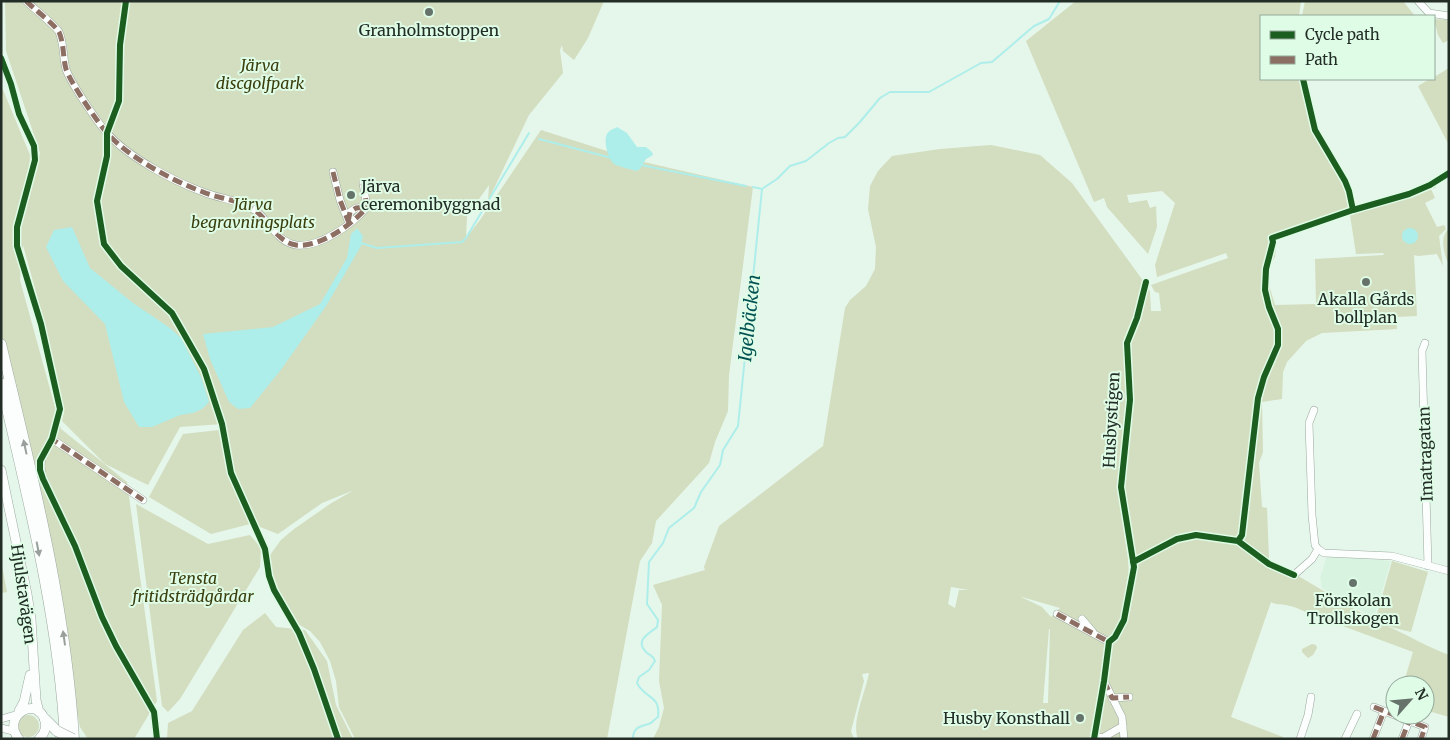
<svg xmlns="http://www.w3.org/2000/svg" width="1450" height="740" font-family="Merriweather,serif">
  <rect width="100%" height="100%" fill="#e5f6ea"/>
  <path fill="#d8f4e1" d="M1327 555 1391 561 1374 618 1339 599 1322 588 1320 578Z"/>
  <path fill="#d3ddbf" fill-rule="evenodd" d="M5 1H604L588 38 574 60 563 51 562 45 560 50 563 73 529 115 488 201 489 185 467 216 466 238 480 220 541 130 635 160 753 187 729 375 728 411 715 442 709 463 656 521 652 543 640 561 607 739H355L339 707 336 681 330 661 320 642 310 631 298 624 294 617 277 589 268 561 270 555 281 540 294 529 330 504 354 490 322 503 278 534 255 525 232 472 222 424 180 427 148 485 105 464 62 421 64 412 40 307 23 245 20 280 61 429 127 482 157 701 134 739H88L80 727 1 335V85L30 155 27 204 40 153 6 51Z
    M1076 1H1301L1299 16H1261V79H1299L1310 122 1348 195 1351 215 1410 195 1434 185 1436 188 1431 189 1435 198 1425 203 1437 227 1444 225 1446 229 1439 236 1443 266 1437 254 1418 256 1414 255 1417 316 1396 317 1397 329 1322 333 1306 341 1287 362 1283 372 1282 399 1262 402 1263 452 1259 463 1262 507 1267 508 1269 559 1375 621 1392 561 1428 572 1411 632 1387 626C1408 635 1427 647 1449 655V717L1425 710V685H1403L1413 652 1332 622C1316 619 1300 607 1286 605 1280 604 1276 605 1271 602L1231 717 1283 737V739H858C851 722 866 691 869 673L862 674 864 681 851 731 854 739H653L659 727 664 708 659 681 662 605 653 585 705 570 704 567 719 526 823 446 845 308 850 300 866 286 875 269 876 247 868 209 870 186 878 171 892 156 940 149 991 145 1040 155 1072 183 1144 282 1142 306 1148 287 1150 292 1151 311H1161L1159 293 1155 292 1151 285 1228 258 1226 253 1157 277 1155 265 1175 203 1162 191 1127 195 1129 203 1147 200 1150 208 1156 206 1157 227 1148 254 1107 207 1104 198 1094 202 1026 41ZM1350 215 1356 254 1383 253 1384 255 1315 259 1316 304 1275 305 1269 285V266L1275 257 1277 240ZM1124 488 1133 553 1129 578 1128 559 1119 497ZM951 587 969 590H959L955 608 948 604ZM1021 597H1022L1060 608 1051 617 1042 607ZM1049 629H1050L1048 703H1043Z
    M1305 1H1403L1415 16H1302Z
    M1434 19 1449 20V40L1443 43 1438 35Z
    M1449 68V145L1418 86 1430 79H1434V77Z
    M1449 229V265C1444 255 1439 236 1449 229Z
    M219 430 228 472 250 524 211 534 149 497 183 434Z
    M136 504 208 544 250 535 261 548 260 567 180 699 168 712 162 706Z
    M1 561 7 592 1 593Z
    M265 613 276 627 305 630 327 661 336 705 353 739H167L168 723 192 711 243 630Z
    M1312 644 1316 645 1317 648 1313 655 1308 658 1302 652V649Z
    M17 726a11 11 0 1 1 22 0a11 11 0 1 1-22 0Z"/>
  <path fill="#adeeeb" d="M617 127 627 133 637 147H646L652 152 653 155 646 159 640 169 637 171C633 170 616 166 614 164 608 159 603 141 607 134 609 130 614 129 617 127Z
    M72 227 90 268 133 303 170 328 181 338 201 377 209 402 202 409 193 413 180 415 152 427H139L124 402 105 324 63 281 46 247 54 230Z
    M357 228 363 236 361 246 326 306 280 371 250 408 238 409 229 402 210 359 203 334 273 327 320 304 347 258 351 234Z
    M1402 236a8 8 0 1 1 16 0a8 8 0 1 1-16 0Z"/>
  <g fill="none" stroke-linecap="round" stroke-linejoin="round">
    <path stroke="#adeeeb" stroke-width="2" d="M539 139 612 158
      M641 165 746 186
      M753 187 762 189
      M361 243 377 248 462 242 466 238 529 133
      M633 739C633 726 641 727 651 723 653 721 655 719 658 717 661 695 645 699 637 683L639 677 649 670 655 661C653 655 650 656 646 652 634 640 650 633 657 627L658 620 647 604 649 562 663 543 669 528 694 508 701 492 720 465 723 450 738 426 762 189 777 179 790 166 806 161 829 143 838 138 845 137 859 123 880 98 890 92H929L981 63 992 62 1034 26 1049 19 1060 1"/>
    <defs>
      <path id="minor" d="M26 1C33 8 55 25 59 32 64 43 63 59 66 69 70 82 98 123 107 133 128 157 173 181 203 192 220 199 241 200 256 211 270 222 277 242 296 245 319 248 352 225 367 207L363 183
        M1418 1 1429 13 1449 16
        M333 172 340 200 349 223
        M348 221 350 212 356 208 367 207
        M1425 343 1422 351 1428 566
        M1314 410 1309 423 1312 515 1315 545 1318 549 1324 553 1392 556 1449 571
        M143 500 52 439C43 454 38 461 43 479L75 546 102 617 116 646 154 712 157 739
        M1294 575 1312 559 1318 549
        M1057 614 1109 642
        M1082 619 1093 632
        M1104 681 1122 717 1124 739
        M1112 698 1129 697
        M1374 707 1425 727 1421 739
        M1 719 15 715
        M1 728 13 731
        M1094 737 1108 738
        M1104 737 1123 726
        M1300 739 1308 715 1311 697
        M1345 739 1357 714
        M1373 739 1384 711
        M1402 739 1409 721"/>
      <path id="major" d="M1 470 27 594 31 619 36 700 39 712
        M19 711 24 702 30 675
        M19 739C0 716 38 694 45 721 47 728 44 734 39 739"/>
      <path id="highway" d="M1 344C32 474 66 605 74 739
        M1 383C28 499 59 621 65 739
        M45 719 57 731"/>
    </defs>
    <use href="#minor" stroke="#9ca9a0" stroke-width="8"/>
    <use href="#major" stroke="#9ca9a0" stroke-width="10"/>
    <use href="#highway" stroke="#9ca9a0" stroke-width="11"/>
    <use href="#minor" stroke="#fbfefc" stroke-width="7"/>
    <use href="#major" stroke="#fbfefc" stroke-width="9"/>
    <use href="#highway" stroke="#fbfefc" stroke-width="10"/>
    <defs>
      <path id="highway-bridge" d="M57 731 73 739"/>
    </defs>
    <use href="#highway-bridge" stroke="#9ca9a0" stroke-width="11" stroke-linecap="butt"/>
    <use href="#highway-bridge" stroke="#fbfefc" stroke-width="10"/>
    <path stroke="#8d6e63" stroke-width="5" stroke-dasharray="10 5" stroke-linecap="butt" d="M26 1C33 8 55 25 59 32 64 43 63 59 66 69 70 82 98 123 107 133 128 157 173 181 203 192 220 199 241 200 256 211 270 222 277 242 296 245 319 248 352 225 367 207L363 183
      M333 172 340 200 349 223
      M348 222 350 212 356 208 367 207
      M50 442 52 439 143 500
      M1057 614 1109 642
      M1104 681 1112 698 1129 697
      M1374 707 1425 727 1421 739
      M1373 739 1384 711
      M1402 739 1409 721"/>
    <defs>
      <path id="cycleway" d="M126 1 120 45 119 101 107 133V156L97 201 104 244 121 266 172 313 204 369 222 424 231 473 265 549 269 576 274 590 299 633 314 669 338 739
        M1 58 11 84 19 114 34 146 35 160 17 227V246L41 324 60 409 52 439 40 461V470L43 479 75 546 102 617 116 646 154 712 157 739
        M1303 79 1315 130 1345 181 1349 191 1353 210
        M1238 541 1242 535 1258 398 1264 377 1278 345V329L1269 307 1265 290 1266 269 1273 242 1272 238 1353 210 1409 194 1430 185 1449 173
        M1133 562 1177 539 1196 535 1238 541 1269 564 1294 575
        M1094 739 1104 681 1109 642 1115 637 1124 620 1134 567 1121 487 1130 400 1127 343 1137 318 1146 282"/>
    </defs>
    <use href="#cycleway" stroke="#dffce7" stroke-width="9"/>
    <use href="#cycleway" stroke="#1b5e20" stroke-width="6"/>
  </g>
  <defs><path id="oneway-solid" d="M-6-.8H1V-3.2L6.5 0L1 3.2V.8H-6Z" transform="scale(1.25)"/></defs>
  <g fill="#99a09c">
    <use href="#oneway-solid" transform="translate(25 447) rotate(-102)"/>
    <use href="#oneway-solid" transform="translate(38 549) rotate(79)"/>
    <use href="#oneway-solid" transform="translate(64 638) rotate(-98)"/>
  </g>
  <g fill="#66736b" stroke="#dffce7" stroke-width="2">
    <circle cx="429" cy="12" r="5"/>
    <circle cx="351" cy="195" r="5"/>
    <circle cx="1366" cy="282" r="5"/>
    <circle cx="1353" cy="583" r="5"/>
    <circle cx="1080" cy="718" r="5"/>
  </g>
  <g text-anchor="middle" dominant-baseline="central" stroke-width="4" stroke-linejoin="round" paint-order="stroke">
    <g font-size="16" fill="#222d26" stroke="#dffce7">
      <text x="429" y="30">Granholmstoppen</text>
      <text x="361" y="186" text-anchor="start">Järva<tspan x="361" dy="18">ceremonibyggnad</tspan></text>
      <text x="1366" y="299">Akalla Gårds<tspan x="1366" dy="18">bollplan</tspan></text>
      <text x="1353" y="600">Förskolan<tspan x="1353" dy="18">Trollskogen</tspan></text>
      <text x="1070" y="718" text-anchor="end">Husby Konsthall</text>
    </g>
    <g font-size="16" font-style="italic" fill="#3a3e0d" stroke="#dffce7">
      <text x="260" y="65">Järva<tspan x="260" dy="18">discgolfpark</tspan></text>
      <text x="253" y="204">Järva<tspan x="253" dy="18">begravningsplats</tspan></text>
      <text x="193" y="578">Tensta<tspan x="193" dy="18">fritidsträdgårdar</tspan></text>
    </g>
    <g font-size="16" fill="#222d26" stroke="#dffce7">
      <text transform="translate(1111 420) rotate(-87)">Husbystigen</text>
      <text transform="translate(1425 454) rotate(-92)">Imatragatan</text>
      <text transform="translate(24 594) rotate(82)">Hjulstavägen</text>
    </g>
    <g font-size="18" font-style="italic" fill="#005152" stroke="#dffce7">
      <text transform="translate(749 318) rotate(-84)">Igelbäcken</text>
    </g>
  </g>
  <rect width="1450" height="740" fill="none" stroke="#222d26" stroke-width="5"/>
  <rect x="1260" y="15" width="175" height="65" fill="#dffce7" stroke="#93a99a"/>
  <rect x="1270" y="31" width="25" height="8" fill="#1b5e20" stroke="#93a99a"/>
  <text x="1305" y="40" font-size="15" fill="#222d26">Cycle path</text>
  <rect x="1270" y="56" width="25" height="8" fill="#8d6e63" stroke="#93a99a"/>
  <text x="1305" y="65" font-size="15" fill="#222d26">Path</text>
  <g transform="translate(1410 700) rotate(63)"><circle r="24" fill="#dffce7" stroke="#93a99a"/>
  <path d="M0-4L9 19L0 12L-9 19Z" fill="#66736b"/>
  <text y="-8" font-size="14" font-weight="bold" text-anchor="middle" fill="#222d26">N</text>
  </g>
</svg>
